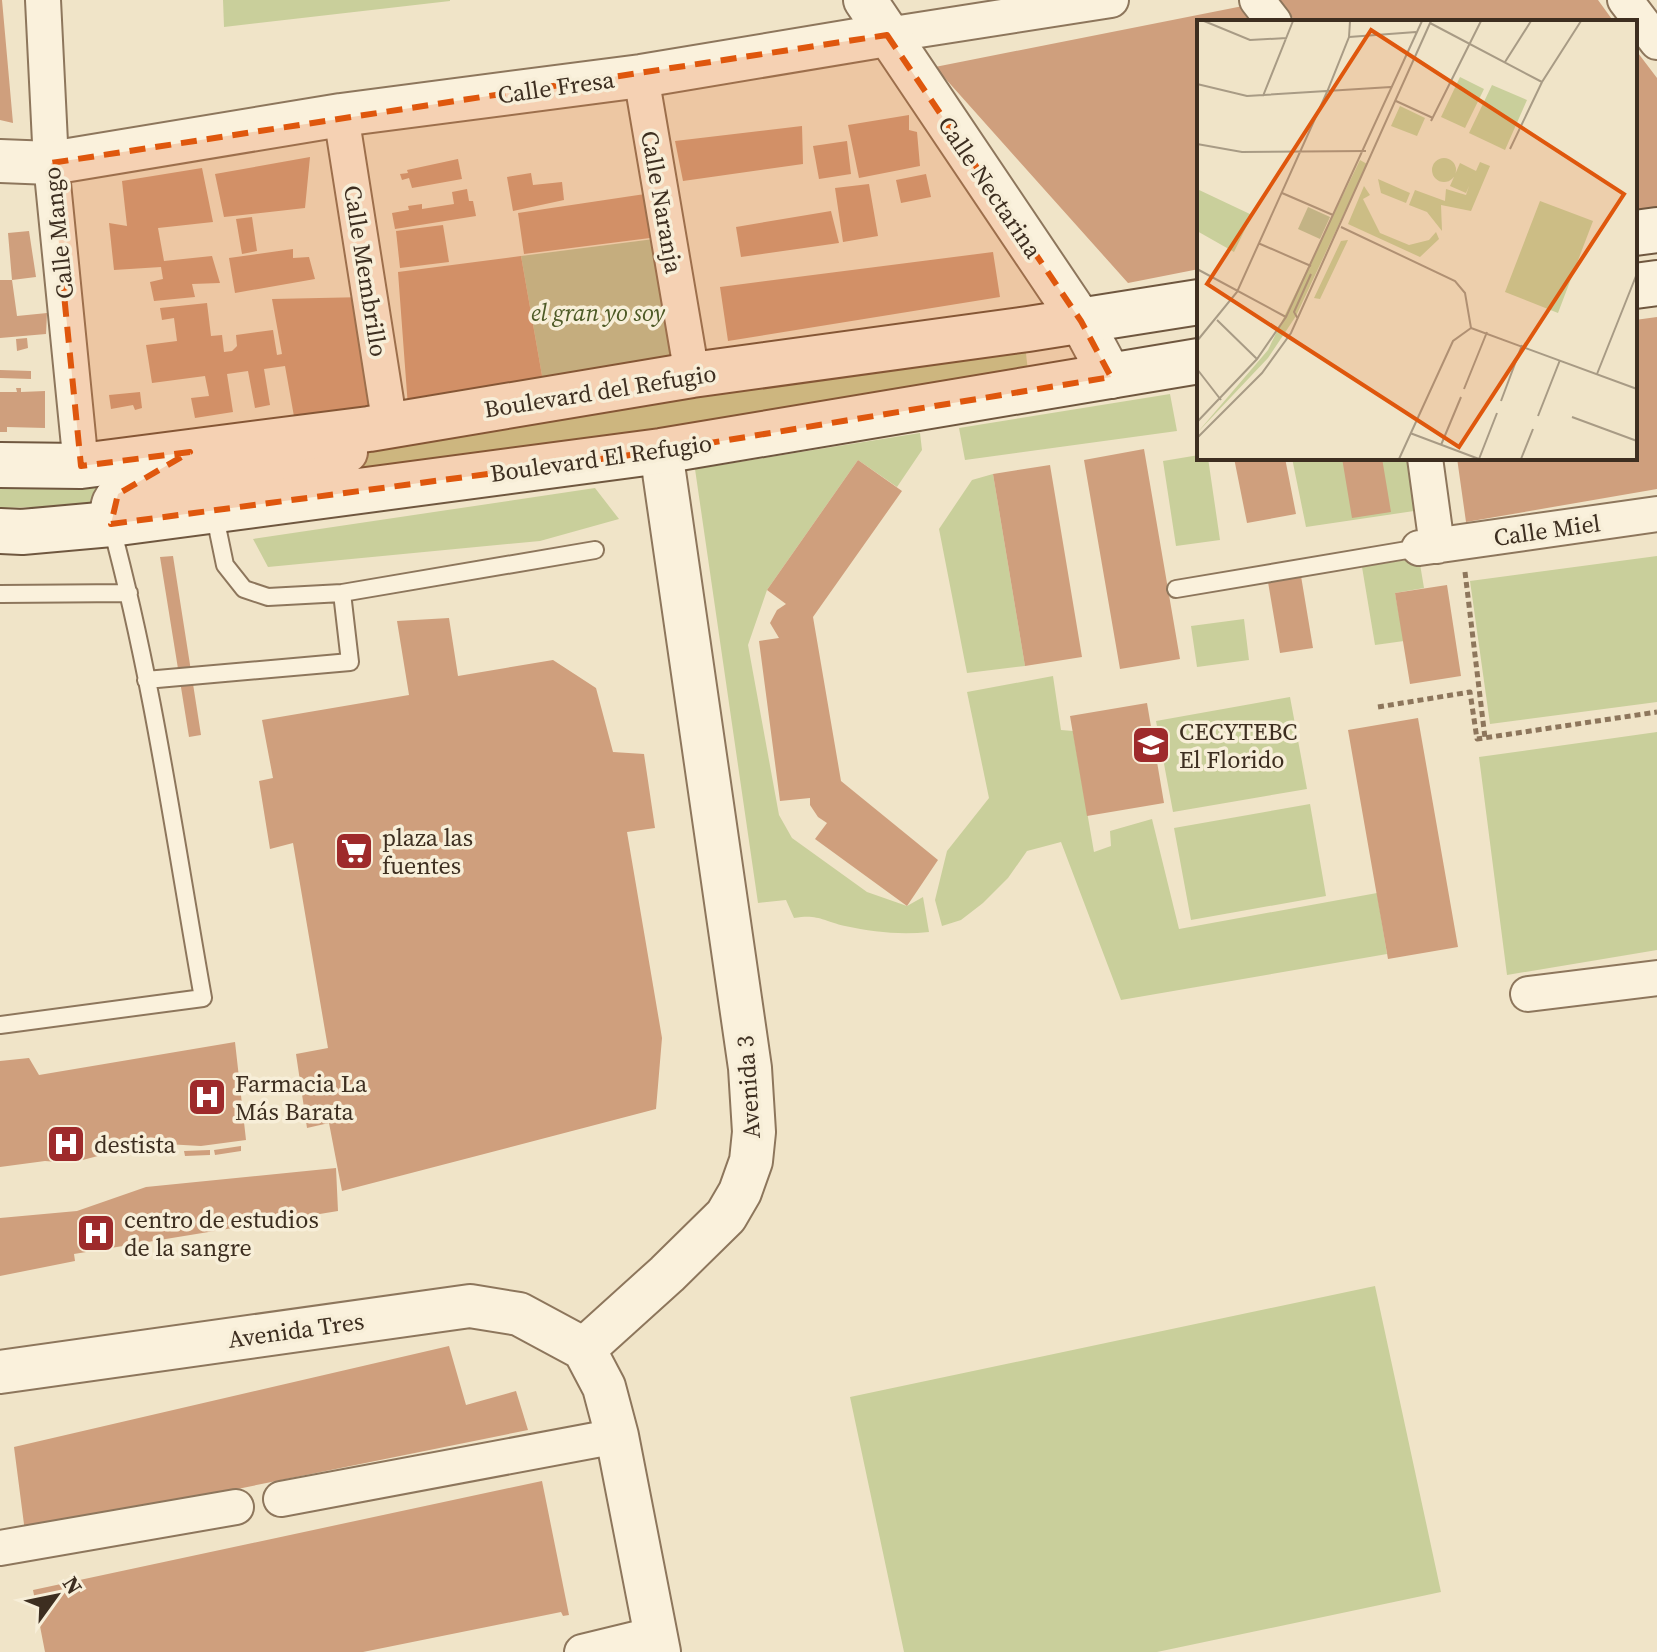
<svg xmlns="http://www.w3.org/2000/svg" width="1657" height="1652" font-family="'Source Serif 4',serif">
  <rect width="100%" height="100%" fill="#f0e4c8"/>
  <path fill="#c9cf9b" d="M223 0H450V1L224 27Z
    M1024 336 1029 380 116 505 0 508V484Z
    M1170 394 1177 431 965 460 959 428Z
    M920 433 922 450 897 487 858 460 767 590 748 645 779 815 792 838 867 892 907 906 923 897 929 932C900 935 873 932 845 926 822 921 819 914 794 918L786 900 758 903 695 469Z
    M1199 455V458H1208L1220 540 1176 546 1163 461Z
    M1292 458H1407L1414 511 1306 527Z
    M993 474 1025 666 967 673 939 529 972 480Z
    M595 488 619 519 540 541 268 567 253 539Z
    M1657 556V702L1490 724 1470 581Z
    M1419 558 1424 588 1395 593 1404 641 1375 645 1362 567Z
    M1244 619 1249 660 1197 667 1191 626Z
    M1053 676 1061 730 1073 731 1094 852 1111 846 1110 831 1152 819 1179 929 1377 893 1387 954 1121 1000 1061 842 1027 851 1008 878 983 903 961 920 942 926 935 900 947 851 989 798 967 692Z
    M1290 697 1307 789 1173 812 1156 721Z
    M1657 732V950L1507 975 1479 757Z
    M1310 804 1326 896 1191 920 1174 828Z
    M1375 1286 1441 1592 1157 1652H904L850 1397Z"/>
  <path fill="#bfc49a" d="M654 239 673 367 544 387 521 256Z"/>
  <path fill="#cf9f7d" d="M0 0H2L13 123 0 120Z
    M1279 0H1598L1614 22H1296Z
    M1243 6 1253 22H1199V269L1128 283 935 67Z
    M1635 49 1657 78V208L1635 213Z
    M909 115V130L917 132 920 166 859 178 848 125Z
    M802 126 803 164 683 181 675 141Z
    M847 141 851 174 819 179 813 146Z
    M310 157 305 208 224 217 215 174Z
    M458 159 462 179 412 188 409 178 402 180 400 174 408 173 407 170Z
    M202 168 213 222 158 228 164 261 212 256 220 283 192 284 195 297 154 301 150 282 163 279 161 267 114 270 109 223 127 226 122 181Z
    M531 173 533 185 562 182 564 200 513 211 507 177Z
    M926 174 931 197 901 203 896 180Z
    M869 184 878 236 843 242 835 188Z
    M467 189 469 201H473L476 216 395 229 392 213 409 210 408 206 422 204V209L454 204 452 192Z
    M645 194 650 238 524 254 518 213Z
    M831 211 839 243 741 257 736 227Z
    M252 217 257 251 242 254 236 219Z
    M443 225 449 262 400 268 396 231Z
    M29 231 36 277 12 280 17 316 47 313 46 334 0 338V280H12L8 233Z
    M293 249V258L309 257 315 279 235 293 229 258Z
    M993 252 1000 297 728 341 720 287Z
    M521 256 544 387 408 407 398 272Z
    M367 297 386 411 295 422 285 366 264 369 270 405 255 408 248 371 227 374 233 412 195 418 191 398 209 396 205 376 152 383 146 345 177 341 174 318 162 320 160 308 207 303 211 336 222 335 224 352 232 351 237 346 236 335 273 330 277 355 282 354 272 299Z
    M1657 317V489L1466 522 1457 458H1635V320Z
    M27 338 28 348 17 351 16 339Z
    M0 370 31 371V379L0 378Z
    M16 388H21V392L45 391V428L7 427V432H0V392H17Z
    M140 392 142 408 135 410 133 405 111 409 109 395Z
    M1144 449 1180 659 1120 669 1084 460Z
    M1234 458H1285L1296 514 1247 523Z
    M1342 458H1382L1391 512 1352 518Z
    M858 460 902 491 813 617 841 781 938 860 907 906 815 839 827 823 818 817 810 805V798L780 801 759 641 779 638 770 623 777 610 786 604 767 590Z
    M1050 465 1082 657 1025 666 993 474Z
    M173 556 201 735 189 737 160 557Z
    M1301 576 1313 648 1280 653 1268 582Z
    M1447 585 1461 676 1410 684 1395 593Z
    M449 618 458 676 553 660 596 688 613 752 644 754 655 828 627 832 662 1038 656 1109 342 1191 329 1123 307 1128 296 1054 328 1048 293 843 270 849 259 781 273 778 262 720 409 695 397 621Z
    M1147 703 1164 803 1087 816 1070 716Z
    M1418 718 1458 947 1388 959 1348 730Z
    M235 1042 246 1140 201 1146 148 1143 71 1163 45 1161 0 1167V1061L29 1058 39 1075Z
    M241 1146V1151L215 1155 214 1150Z
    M210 1150V1155L185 1156 184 1151Z
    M336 1168 338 1211 74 1254 75 1261 0 1276V1218L77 1211 146 1187Z
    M449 1346 466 1405 516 1391 528 1430 25 1532 14 1447Z
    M542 1481 569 1615 563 1616 561 1612 363 1652H45L33 1590Z"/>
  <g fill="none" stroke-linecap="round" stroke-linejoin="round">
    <defs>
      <path id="service" d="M214 512 225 565 244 589 268 597 342 593 595 550
        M1176 589 1419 548
        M0 594 129 593
        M146 680 350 662 342 593
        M0 1025 203 998C175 841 153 680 111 525"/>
      <path id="minor" d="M43 0 51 163 81 466
        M1257 0 1274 22
        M1625 0 1657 42
        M887 35 1111 0
        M641 76 692 375
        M341 115 390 426
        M1425 458 1437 546
        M1419 548 1657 514
        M1528 994 1657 978
        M281 1499 617 1436
        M0 1548 236 1507
        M582 1652 656 1634"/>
      <path id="tertiary" d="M865 0 1081 321 1111 377
        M0 161 51 163 341 115 641 76 887 35
        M111 524C111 505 112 497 130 488L346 452
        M584 1349 667 1274 726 1216 740 1192 751 1161 754 1132 750 1068 661 451
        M584 1349 604 1387 617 1436 659 1652
        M0 1372 470 1306 519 1314 584 1349"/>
      <path id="secondary" d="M1635 233 1657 230
        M1635 286 1657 283
        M0 465 81 466 369 429 692 375 1028 329 1199 302
        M0 531 22 532 111 524 661 451 1199 361"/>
    </defs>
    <use href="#service" stroke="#8d765c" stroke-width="20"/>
    <use href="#minor" stroke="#8d765c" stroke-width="38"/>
    <use href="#tertiary" stroke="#8d765c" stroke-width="46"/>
    <use href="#secondary" stroke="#6f573f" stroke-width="48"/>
    <path stroke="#8d765c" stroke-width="5" stroke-dasharray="6 4" stroke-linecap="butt" d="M1465 572 1485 738
      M1378 707 1470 692 1477 739 1657 712"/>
    <use href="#service" stroke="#faf1dc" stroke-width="16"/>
    <use href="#minor" stroke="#faf1dc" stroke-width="34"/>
    <use href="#tertiary" stroke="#faf1dc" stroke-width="42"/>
    <use href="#secondary" stroke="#faf1dc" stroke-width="44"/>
  </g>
  <path fill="#df570d" fill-opacity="0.2" stroke="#df570d" stroke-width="6" stroke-dasharray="16 10" stroke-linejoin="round" d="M887 35 1081 321 1111 377 661 451 111 524 118 494 190 452 81 466 51 163Z"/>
  <defs>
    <symbol id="school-square" viewBox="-11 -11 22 22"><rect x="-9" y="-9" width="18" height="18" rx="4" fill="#9e2a2b" stroke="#f7eed8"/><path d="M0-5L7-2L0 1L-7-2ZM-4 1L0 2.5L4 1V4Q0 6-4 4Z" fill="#fff"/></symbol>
    <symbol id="supermarket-square" viewBox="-11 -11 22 22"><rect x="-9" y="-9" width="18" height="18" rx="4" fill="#9e2a2b" stroke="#f7eed8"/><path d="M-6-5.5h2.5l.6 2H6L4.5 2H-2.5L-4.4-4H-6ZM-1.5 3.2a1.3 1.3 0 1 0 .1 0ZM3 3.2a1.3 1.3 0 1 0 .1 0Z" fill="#fff"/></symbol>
    <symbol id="hospital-square" viewBox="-11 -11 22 22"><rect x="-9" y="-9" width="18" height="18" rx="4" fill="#9e2a2b" stroke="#f7eed8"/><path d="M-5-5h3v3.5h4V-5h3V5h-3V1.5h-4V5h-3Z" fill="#fff"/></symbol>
  </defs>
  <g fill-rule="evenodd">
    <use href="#school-square" x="1129" y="723" width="44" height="44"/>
    <use href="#supermarket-square" x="332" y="829" width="44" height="44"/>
    <use href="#hospital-square" x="185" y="1075" width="44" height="44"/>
    <use href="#hospital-square" x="44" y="1122" width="44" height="44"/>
    <use href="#hospital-square" x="74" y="1211" width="44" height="44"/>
  </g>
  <g text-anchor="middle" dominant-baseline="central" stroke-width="7" stroke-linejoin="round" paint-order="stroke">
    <g font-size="24" fill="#3d2e20" stroke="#f7eed8">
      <text transform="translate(556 87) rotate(-8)">Calle Fresa</text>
      <text transform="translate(990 187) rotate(56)">Calle Nectarina</text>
      <text transform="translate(662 202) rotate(80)">Calle Naranja</text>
      <text transform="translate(58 233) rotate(-96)">Calle Mango</text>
      <text transform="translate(366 271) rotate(81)">Calle Membrillo</text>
      <text transform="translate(600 391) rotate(-9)">Boulevard del Refugio</text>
      <text transform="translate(601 458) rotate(-8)">Boulevard El Refugio</text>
      <text transform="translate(1547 530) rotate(-8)">Calle Miel</text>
      <text transform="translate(748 1087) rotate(-94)">Avenida 3</text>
      <text transform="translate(296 1330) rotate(-8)">Avenida Tres</text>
    </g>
    <g font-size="24" font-style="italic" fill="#4d5a26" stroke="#f7eed8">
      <text x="598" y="312">el gran yo soy</text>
    </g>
    <g font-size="24" fill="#3d2e20" stroke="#f7eed8" text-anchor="start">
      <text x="1179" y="731">CECYTEBC<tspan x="1179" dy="28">El Florido</tspan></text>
      <text x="382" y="837">plaza las<tspan x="382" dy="28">fuentes</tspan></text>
      <text x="235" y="1083">Farmacia La<tspan x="235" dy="28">Más Barata</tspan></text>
      <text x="94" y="1144">destista</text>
      <text x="124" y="1219">centro de estudios<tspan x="124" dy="28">de la sangre</tspan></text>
    </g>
  </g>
  <g transform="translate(1197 20)">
    <rect width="440" height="440" fill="#f0e4c8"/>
    <path d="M263 57 287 69 268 108 244 97ZM295 65 330 80 308 130 272 113ZM203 86 228 98 220 116 194 106ZM235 150a12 12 0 1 1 24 0a12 12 0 1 1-24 0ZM163 140 170 144 99 296 71 338 0 413 71 330ZM283 142 293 146 274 191 244 185 245 211 230 192 212 185 218 170 248 181 249 169 269 175 272 166 269 173 253 166 263 143 279 151ZM181 159 213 173 209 183 184 173ZM167 166 173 175 166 179 183 213 212 225 232 220 239 212 242 219 223 237 151 204ZM0 169 55 195 37 232 0 211ZM343 181 396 201 361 293 308 272ZM151 220 123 279 117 278 144 221Z" fill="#c9cf9b"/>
    <path d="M111 187 133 197 123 219 101 209Z" fill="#bfc49a"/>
    <path fill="none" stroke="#a89b85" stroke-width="2" d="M7 1 53 20 90 18M233 3 345 62M152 17 219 12M308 42 334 1M0 64 50 76 194 67M66 76 96 1M199 81 236 98M234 101 284 1M0 124 45 132 169 131M313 129 345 62 384 1M85 173 136 195M144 207 258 261 268 273 274 308M61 223 114 246M0 249 89 297M101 299 97 292 114 254M20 300 60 339M274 308 440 369M0 321 40 272 130 72 152 17 153 1M0 349 24 380M400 354 439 256M267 369 290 312M304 381 325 325M341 396 363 340M375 397 440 421M0 402 60 339 89 297 225 1M213 413 282 439M0 418 65 353 94 313 234 1M244 425 264 377M202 439 256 321 274 308M282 439 300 393M324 439 336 409"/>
    <path fill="#df570d" fill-opacity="0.15" stroke="#df570d" stroke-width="4" d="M174 10 427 174 262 427 10 264Z"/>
    <rect width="440" height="440" fill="none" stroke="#3d2e20" stroke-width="4"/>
  </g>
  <g transform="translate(56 1596) rotate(57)" stroke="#f7eed8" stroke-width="6" paint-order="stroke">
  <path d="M0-6L14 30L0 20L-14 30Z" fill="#3d2e20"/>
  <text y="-12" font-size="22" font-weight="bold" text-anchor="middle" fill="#3d2e20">N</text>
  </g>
</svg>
